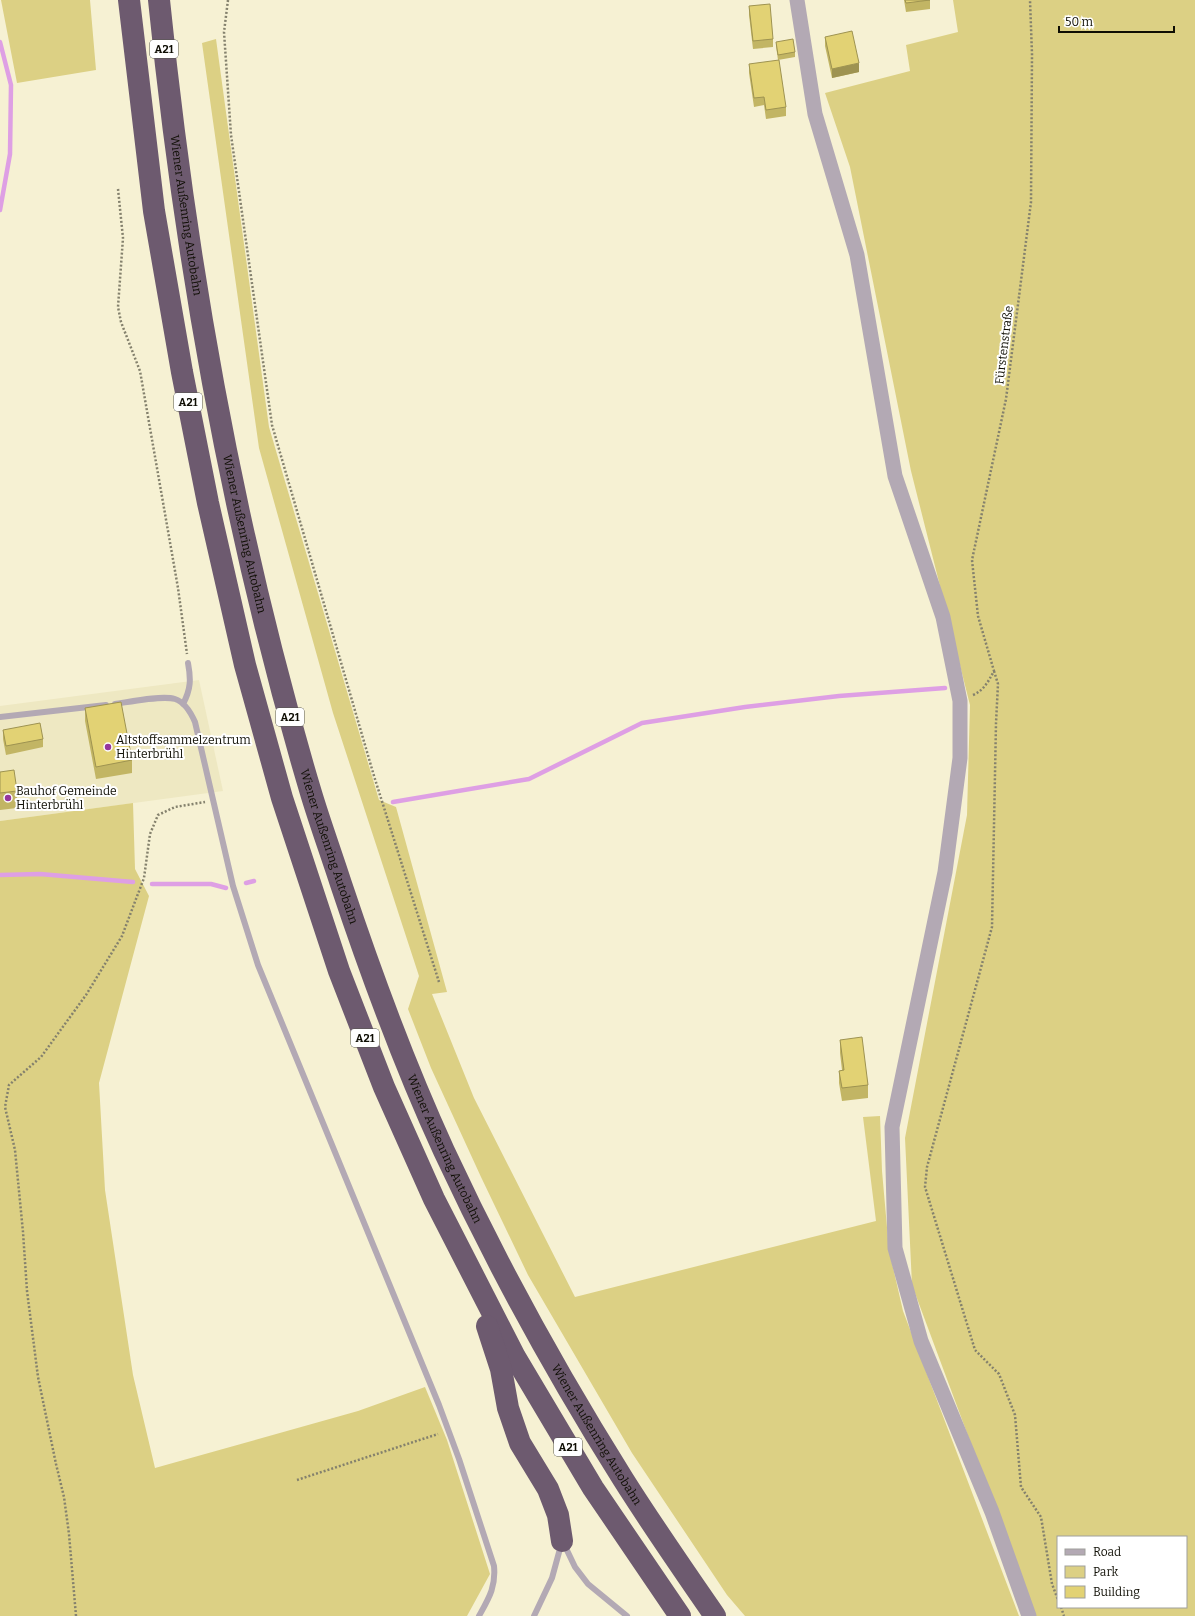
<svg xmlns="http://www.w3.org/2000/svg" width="1195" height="1616" font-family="Bitter,serif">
  <rect width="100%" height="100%" fill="#f6f1d3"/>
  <path fill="#eee8c2" d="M199 680 223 791 0 821V706Z"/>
  <path fill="#dcd084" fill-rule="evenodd" d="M1 0H90L96 70 17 83Z
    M953 0H1195V1616H1035L912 1285 905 1138 967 815 970 705 911 471 850 167 825 93 910 71 906 45 958 32ZM1058 1537H1186V1607H1058Z
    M216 39 269 427 379 800 396 807 447 992 432 994 474 1098 575 1297 876 1221 863 1117 880 1116 882 1171 889 1250 903 1311 1019 1616H745L727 1595 632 1453 528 1275 481 1177 431 1068 408 1009 419 976 333 713 259 448 202 43Z
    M133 803 135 869 149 896 99 1083 105 1190 133 1375 155 1468 358 1411 425 1387 447 1440 490 1574 467 1616H0V821Z"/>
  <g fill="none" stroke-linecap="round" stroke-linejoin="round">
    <path stroke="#de9fe4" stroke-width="4.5" d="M0 42 11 85 10 154 0 210
      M393 802 529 779 642 723 745 707 839 696 945 688
      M0 875 40 874 133 882
      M246 883 254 881
      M152 884H211L226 888"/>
    <path stroke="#84816d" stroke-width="2.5" stroke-dasharray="2 2" stroke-linecap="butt" d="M228 0 224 32 231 135 272 425 374 776 439 982
      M118 189 123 238 118 307 121 322 140 371 178 588 187 654
      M994 671 998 684 996 723 992 927 927 1167 925 1187 975 1350 999 1374 1015 1415 1021 1487 1041 1517 1052 1584 1058 1600
      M973 695C984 690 988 682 994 671L978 616 972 560 1006 399 1031 202 1032 54 1030 0
      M297 1480 438 1434
      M1061 1607 1064 1616
      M76 1616 69 1534 64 1497 56 1464 38 1377 27 1291 23 1232 15 1150 5 1107 9 1085 41 1057 86 995 122 936 144 878 150 834 158 815 175 807 205 802"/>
    <path stroke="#b3a9b4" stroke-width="6" d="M115 704C129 702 162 695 175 699 185 702 191 713 195 722L233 886 258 965 439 1405 459 1459 494 1566C496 1587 489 1598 479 1616
      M183 704C191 689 191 679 188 663
      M0 717 106 705
      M564 1544 575 1567 588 1584 627 1616
      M534 1616 552 1578 561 1545"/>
    <path stroke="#b3a9b4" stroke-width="15" d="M797 0 815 114 857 255 895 476 943 617 960 701V758L945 872 892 1127 895 1248 921 1341 992 1512 1029 1616"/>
    <g stroke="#6d5a6f" stroke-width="22">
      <path d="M129 0 154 211 182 372 208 503 245 665 282 798 339 971 384 1087 434 1199 515 1357 593 1488 680 1616"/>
      <path id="s1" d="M159 0C186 268 234 535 311 793 320 823 331 853 341 884 371 974 404 1064 444 1151 496 1263 557 1374 623 1479 652 1525 684 1571 715 1616"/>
      <path d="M487 1326 501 1369 508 1408 520 1443 548 1489 558 1515 562 1541"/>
    </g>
  </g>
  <path fill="#c2b564" d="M904 0H930V9L906 12Z
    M749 6 773 39V47L753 49 749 15Z
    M825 37 859 72 832 78 825 46Z
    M776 42 795 52V57L778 60 776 46Z
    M749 64 786 107V116L766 119 764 105 754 107 749 73Z
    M85 708 132 760V773L96 779 85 721Z
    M3 730 43 739V747L6 755 3 739Z
    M0 772 17 791V808L0 810Z
    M840 1040 868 1085V1098L842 1101 839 1083V1071L842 1070 840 1053Z"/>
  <path fill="#9e9351" d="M859 63V72L832 78V69Z"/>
  <path fill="#e2d274" stroke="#9e9351" d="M905 0H930L906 3Z
    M770 4 773 39 753 41 749 6Z
    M852 31 859 63 832 69 825 37Z
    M793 39 795 52 778 55 776 42Z
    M779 60 786 107 766 110 764 97 754 98 749 64Z
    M121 702 132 760 96 767 85 708Z
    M40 723 43 739 6 746 3 730Z
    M14 770 17 791 0 793V772Z
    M862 1037 868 1085 842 1088 839 1071 844 1070 840 1040Z"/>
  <g fill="#95369e" stroke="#fff" stroke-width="1.5">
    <circle cx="108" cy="747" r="4"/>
    <circle cx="8" cy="798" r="4"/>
  </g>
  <g text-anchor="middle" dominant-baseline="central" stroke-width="4" stroke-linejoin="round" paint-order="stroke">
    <g fill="#fff" stroke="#57564f" stroke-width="1">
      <rect x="150" y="40" width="28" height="18" rx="3"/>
      <rect x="174" y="393" width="28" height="18" rx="3"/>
      <rect x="276" y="708" width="28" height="18" rx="3"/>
      <rect x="351" y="1029" width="28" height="18" rx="3"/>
      <rect x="554" y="1438" width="28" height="18" rx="3"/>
    </g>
    <g font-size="11" font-weight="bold" fill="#0f0e04">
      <text x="164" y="49">A21</text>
      <text x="188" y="402">A21</text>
      <text x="290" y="717">A21</text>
      <text x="365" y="1038">A21</text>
      <text x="568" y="1447">A21</text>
    </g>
    <g font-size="12" fill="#0f0e04" stroke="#fff">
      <text stroke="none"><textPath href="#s1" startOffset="217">Wiener Außenring Autobahn</textPath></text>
      <text transform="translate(1004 345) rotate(-83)">Fürstenstraße</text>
      <text stroke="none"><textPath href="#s1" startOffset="541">Wiener Außenring Autobahn</textPath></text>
      <text stroke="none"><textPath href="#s1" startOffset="865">Wiener Außenring Autobahn</textPath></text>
      <text stroke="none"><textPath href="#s1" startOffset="1189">Wiener Außenring Autobahn</textPath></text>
      <text stroke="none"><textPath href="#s1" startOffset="1513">Wiener Außenring Autobahn</textPath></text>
    </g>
    <g font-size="12" fill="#0f0e04" stroke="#fff" text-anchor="start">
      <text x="116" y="740">Altstoffsammelzentrum<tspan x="116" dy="14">Hinterbrühl</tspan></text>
      <text x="16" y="791">Bauhof Gemeinde<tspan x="16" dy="14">Hinterbrühl</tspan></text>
    </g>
  </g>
  <rect x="1057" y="1536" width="130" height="72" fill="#ffffff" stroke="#9f9f9b"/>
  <rect x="1065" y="1549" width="20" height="6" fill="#b3a9b4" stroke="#9f9f9b"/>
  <text x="1093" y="1556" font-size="12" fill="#0f0e04">Road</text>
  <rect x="1065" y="1566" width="20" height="12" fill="#dcd084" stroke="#9f9f9b"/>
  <text x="1093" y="1576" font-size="12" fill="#0f0e04">Park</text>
  <rect x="1065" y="1586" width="20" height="12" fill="#e2d274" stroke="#9f9f9b"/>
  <text x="1093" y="1596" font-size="12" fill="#0f0e04">Building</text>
  <path d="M1059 26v6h115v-6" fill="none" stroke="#0f0e04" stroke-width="2"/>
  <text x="1065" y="26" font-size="12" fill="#0f0e04" stroke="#ffffff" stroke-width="3" paint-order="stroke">50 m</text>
</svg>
